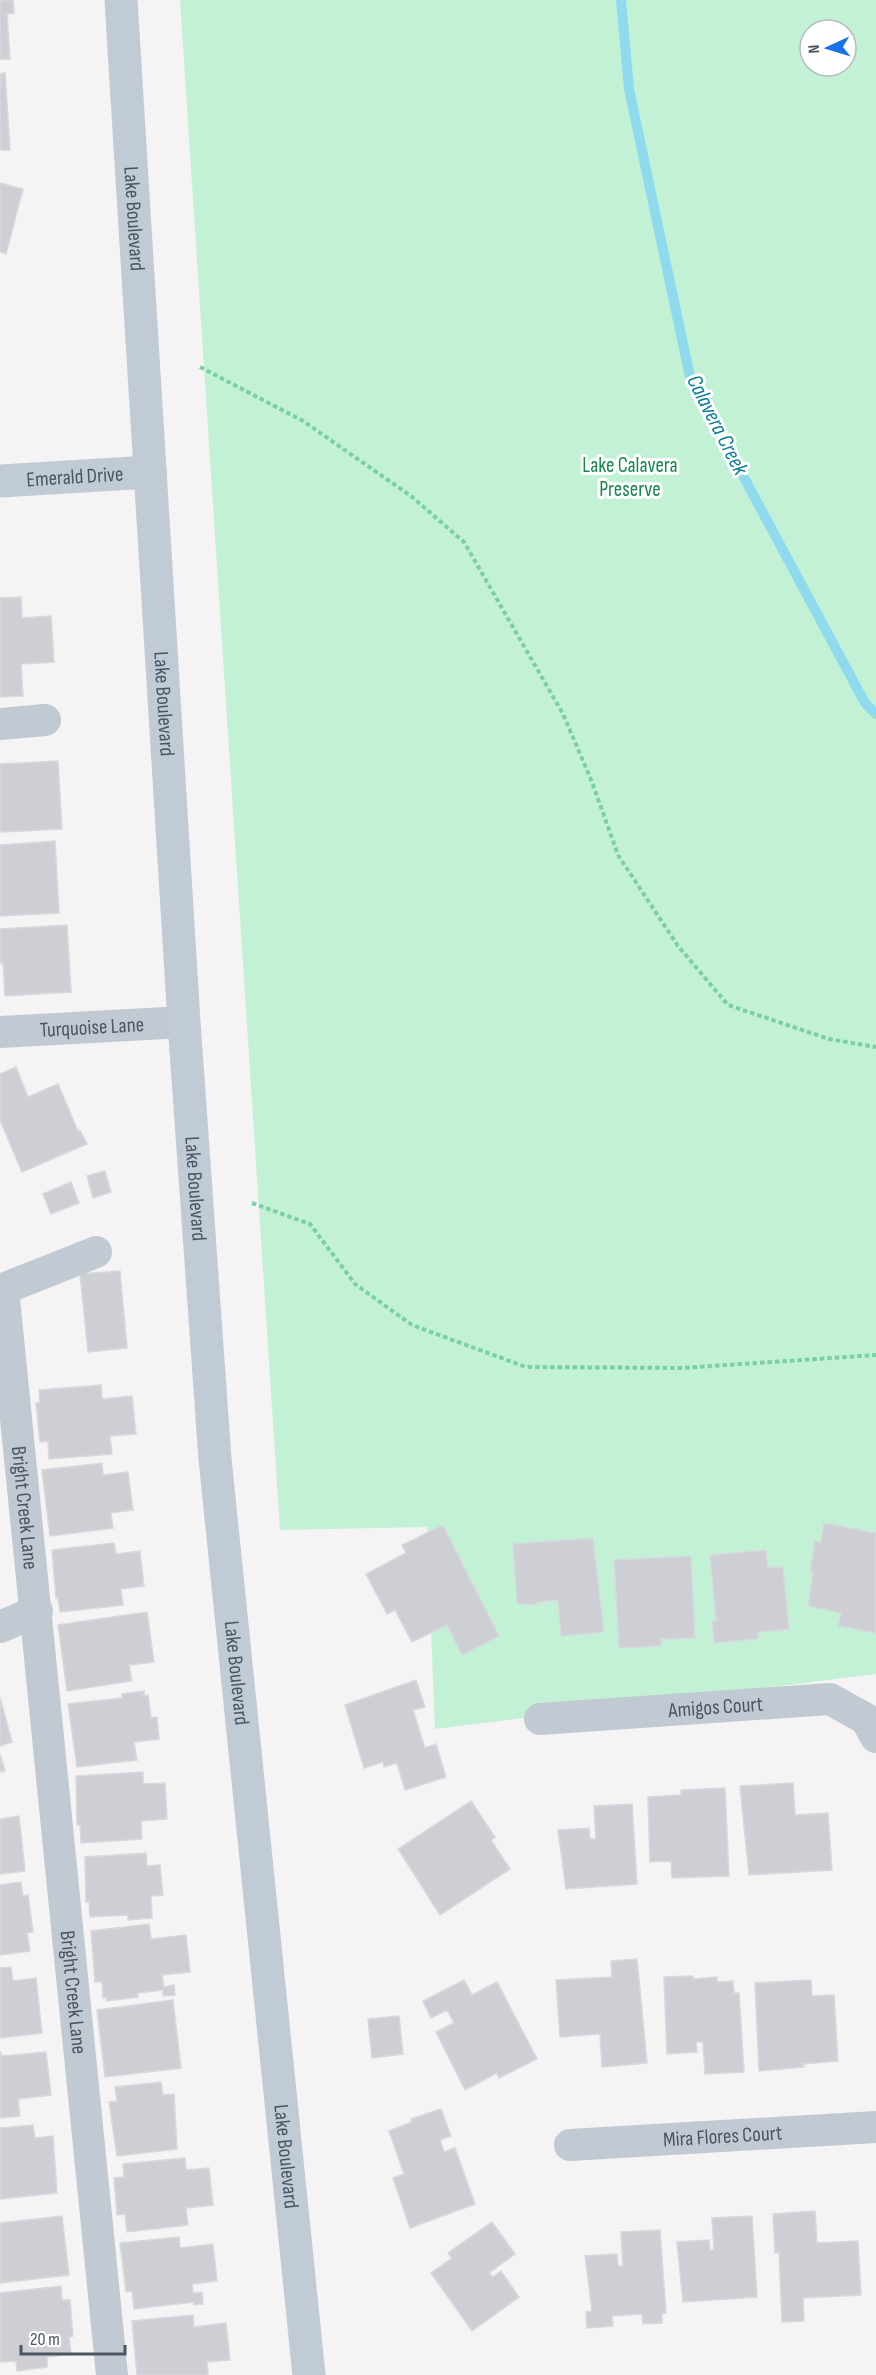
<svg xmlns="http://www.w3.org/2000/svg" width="876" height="2375" font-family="'Sofia Sans Condensed',sans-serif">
  <rect width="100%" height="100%" fill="#f5f3f3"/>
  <path fill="#c3f1d5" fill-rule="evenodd" d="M180 0H876V1674L435 1729 427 1527 280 1530ZM810 30H846V66H810Z"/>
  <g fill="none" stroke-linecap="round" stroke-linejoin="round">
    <path stroke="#90daee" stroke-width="10" d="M621 0 629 89 690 377 865 703 876 714"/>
  </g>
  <path fill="#cdcfd5" stroke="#d7d9de" stroke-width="1.5" d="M0 0H13L14 13 7 14 10 59H0Z
    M5 73 10 150H0V74Z
    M0 183 23 189 6 254 0 252Z
    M21 597 22 618 51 616 54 662 21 664 23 696 0 697V598Z
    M58 761 62 829 0 832V764Z
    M55 841 59 913 0 916V845Z
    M67 925 71 992 5 996 3 963H0V929Z
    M16 1067 28 1097 58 1084 78 1131 80 1130 87 1144 22 1172 0 1120V1074Z
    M105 1171 111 1192 93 1198 87 1176Z
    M71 1182 79 1203 51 1214 43 1194Z
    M120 1271 127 1348 88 1352 80 1274Z
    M101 1385 102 1399 132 1396 136 1434 110 1436 112 1454 49 1459 48 1441 40 1442 36 1403H40L39 1390Z
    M102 1463 103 1475 128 1472 133 1510 111 1513 113 1528 50 1536 42 1470Z
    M824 1523 876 1533V1633L838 1626 841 1613 808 1606 813 1571H810L815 1541 821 1542Z
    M443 1525 499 1636 462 1655 447 1625 412 1642 395 1610 387 1614 366 1574 406 1553 402 1545Z
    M593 1538 604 1632 561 1636 558 1600 538 1602 535 1605 517 1603 513 1544Z
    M114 1543 116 1554 140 1551 144 1586 121 1589 123 1605 60 1612 58 1597 56 1598 52 1550Z
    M766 1550 768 1568 783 1567 789 1629 758 1632V1639L714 1643 712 1621H716L710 1555Z
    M691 1556 695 1638 661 1639V1646L619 1648 614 1560Z
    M147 1612 154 1662 129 1665 132 1681 67 1691 58 1625Z
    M416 1680 425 1707 413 1710 425 1748 436 1744 446 1777 405 1790 397 1763 384 1767 383 1762 364 1768 345 1705Z
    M144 1691V1696L148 1695 151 1718 157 1717 159 1739 134 1742 137 1760 77 1767 68 1704 122 1698V1694Z
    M0 1697 12 1742 0 1746Z
    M0 1754 5 1771 0 1772Z
    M143 1772V1784L165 1783 167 1819 141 1821 142 1839 81 1843 80 1825H77L76 1776Z
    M793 1783 795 1815 828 1813 832 1870 749 1875 740 1786Z
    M725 1788 729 1876 672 1878 671 1861 650 1862 648 1797 681 1795V1790Z
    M471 1801 495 1837 491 1840 510 1869 440 1915 398 1849Z
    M632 1804 637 1884 566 1889 558 1830 589 1828 590 1839H596L594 1806Z
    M19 1816 25 1871 0 1874V1819Z
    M146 1853 147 1866 160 1865 163 1895 151 1896 152 1918 128 1920V1915L90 1917 89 1901 86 1902 85 1857Z
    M21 1882 23 1896 28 1895 33 1932 27 1933 30 1951 0 1955V1885Z
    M149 1924 151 1939 186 1935 190 1972 162 1975 164 1987 174 1985 175 1995 163 1996V1990L138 1993V1997L107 2001V1997L103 1998 102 1982H95L91 1931Z
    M637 1959 647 2063 602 2067 600 2034 560 2037 556 1980 612 1977 611 1961Z
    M11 1967 13 1981 36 1978 42 2033 0 2038V1968Z
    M693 1976V1979L717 1977V1982L733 1981 734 1993H739L744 2072 705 2074 703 2042H696L697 2052 667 2054 664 1977Z
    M464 1980 472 1995 497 1982 537 2059 499 2078 497 2073 465 2090 436 2032 454 2023 447 2010 431 2018 423 2001Z
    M811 1980 812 1996 834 1995 838 2061 803 2064 804 2067 759 2071 755 1983Z
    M173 2000 181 2068 105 2077 97 2010Z
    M399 2016 403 2054 372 2058 368 2019Z
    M0 2051 2 2056 46 2052 51 2095 18 2099 20 2116 0 2118Z
    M161 2082 163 2095 174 2094 177 2149 117 2156 109 2102 117 2101 115 2087Z
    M441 2109 451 2136 440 2140 444 2152 455 2148 475 2204 410 2228 393 2178 404 2174 389 2131 412 2122 411 2119Z
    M33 2125 35 2138 53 2136 57 2193 0 2199V2128Z
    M185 2158 186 2170 209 2168 213 2205 186 2208 188 2225 127 2232 125 2214 117 2215 114 2178 124 2177 123 2164Z
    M815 2211 817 2243 858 2241 861 2295 803 2298 804 2321 782 2322 779 2252 775 2253 773 2214Z
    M62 2216 69 2275 0 2283V2223Z
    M752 2216 757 2297 683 2302 677 2242 709 2240 710 2250H714L712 2218Z
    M492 2222 515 2254 489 2273 493 2277 501 2271 519 2297 472 2331 431 2273 452 2258 448 2253Z
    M660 2230 666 2313H662V2323L643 2324 642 2314 612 2316 613 2326 587 2328 586 2312 592 2311 585 2256 617 2254 618 2266H623L621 2232Z
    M179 2237 180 2248 213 2244 217 2281 192 2284 193 2293 202 2292 203 2304 194 2305V2302L134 2309 132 2291 126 2292 120 2243Z
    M61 2286 62 2300H70L73 2336 69 2337 71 2354 47 2357V2367L17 2371 16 2361 0 2362V2293Z
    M193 2315 194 2327 226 2323 230 2360 207 2362 208 2375H137L132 2321Z"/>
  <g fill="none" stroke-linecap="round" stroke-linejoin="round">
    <path stroke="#7ad0a6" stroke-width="4" stroke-dasharray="4.5 3" stroke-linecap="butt" d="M200 367 303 421 411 496 464 542 563 714 592 782 618 855 678 946 728 1005 829 1039 876 1047
      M252 1203 310 1224 355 1284 412 1325 526 1367 683 1368 876 1355"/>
    <g stroke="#c1cad2" stroke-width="32">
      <path d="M0 724 45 720"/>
      <path id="s1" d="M0 1032 184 1022"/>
      <path id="s2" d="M96 1252 3 1289 112 2375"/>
      <path d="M0 1627 37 1611"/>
      <path id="s3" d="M540 1719 830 1699 866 1719 876 1737"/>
      <path id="s4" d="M570 2145 876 2127"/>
    </g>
    <g stroke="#c1cbd6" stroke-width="33">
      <path id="s5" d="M121 0 184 1022 215 1459 309 2375"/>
      <path id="s6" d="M0 481 150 472"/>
    </g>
  </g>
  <g text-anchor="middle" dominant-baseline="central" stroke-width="6" stroke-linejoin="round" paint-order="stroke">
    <g font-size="21" fill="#4a5661" stroke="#fff">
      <text stroke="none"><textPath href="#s5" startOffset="219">Lake Boulevard</textPath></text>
      <text stroke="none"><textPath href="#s6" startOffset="75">Emerald Drive</textPath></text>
      <text stroke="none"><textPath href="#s5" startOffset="705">Lake Boulevard</textPath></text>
      <text stroke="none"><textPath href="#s1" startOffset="92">Turquoise Lane</textPath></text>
      <text stroke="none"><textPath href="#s5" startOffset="1191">Lake Boulevard</textPath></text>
      <text stroke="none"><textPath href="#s2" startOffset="320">Bright Creek Lane</textPath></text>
      <text stroke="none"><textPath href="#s5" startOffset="1677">Lake Boulevard</textPath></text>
      <text stroke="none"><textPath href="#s3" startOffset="176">Amigos Court</textPath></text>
      <text stroke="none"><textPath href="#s2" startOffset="807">Bright Creek Lane</textPath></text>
      <text stroke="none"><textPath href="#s4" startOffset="153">Mira Flores Court</textPath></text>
      <text stroke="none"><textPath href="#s5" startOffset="2163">Lake Boulevard</textPath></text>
    </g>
    <g font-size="21" fill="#17864f" stroke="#fff">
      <text x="630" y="465">Lake Calavera<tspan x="630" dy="24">Preserve</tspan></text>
    </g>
    <g font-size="22" font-style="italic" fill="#0c7c9b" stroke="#fff">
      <text transform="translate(717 425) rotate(63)">Calavera Creek</text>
    </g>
  </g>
  <g transform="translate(828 48) rotate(266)"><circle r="28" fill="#ffffff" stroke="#b7bbc0" stroke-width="1.5"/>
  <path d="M0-4.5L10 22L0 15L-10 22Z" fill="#1a73e8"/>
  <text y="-9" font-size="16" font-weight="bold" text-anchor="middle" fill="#4a5661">N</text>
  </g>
  <path d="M21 2345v9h104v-9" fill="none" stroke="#4a5661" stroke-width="3"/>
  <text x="30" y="2345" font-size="18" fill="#4a5661" stroke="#ffffff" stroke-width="4.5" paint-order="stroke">20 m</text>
</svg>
